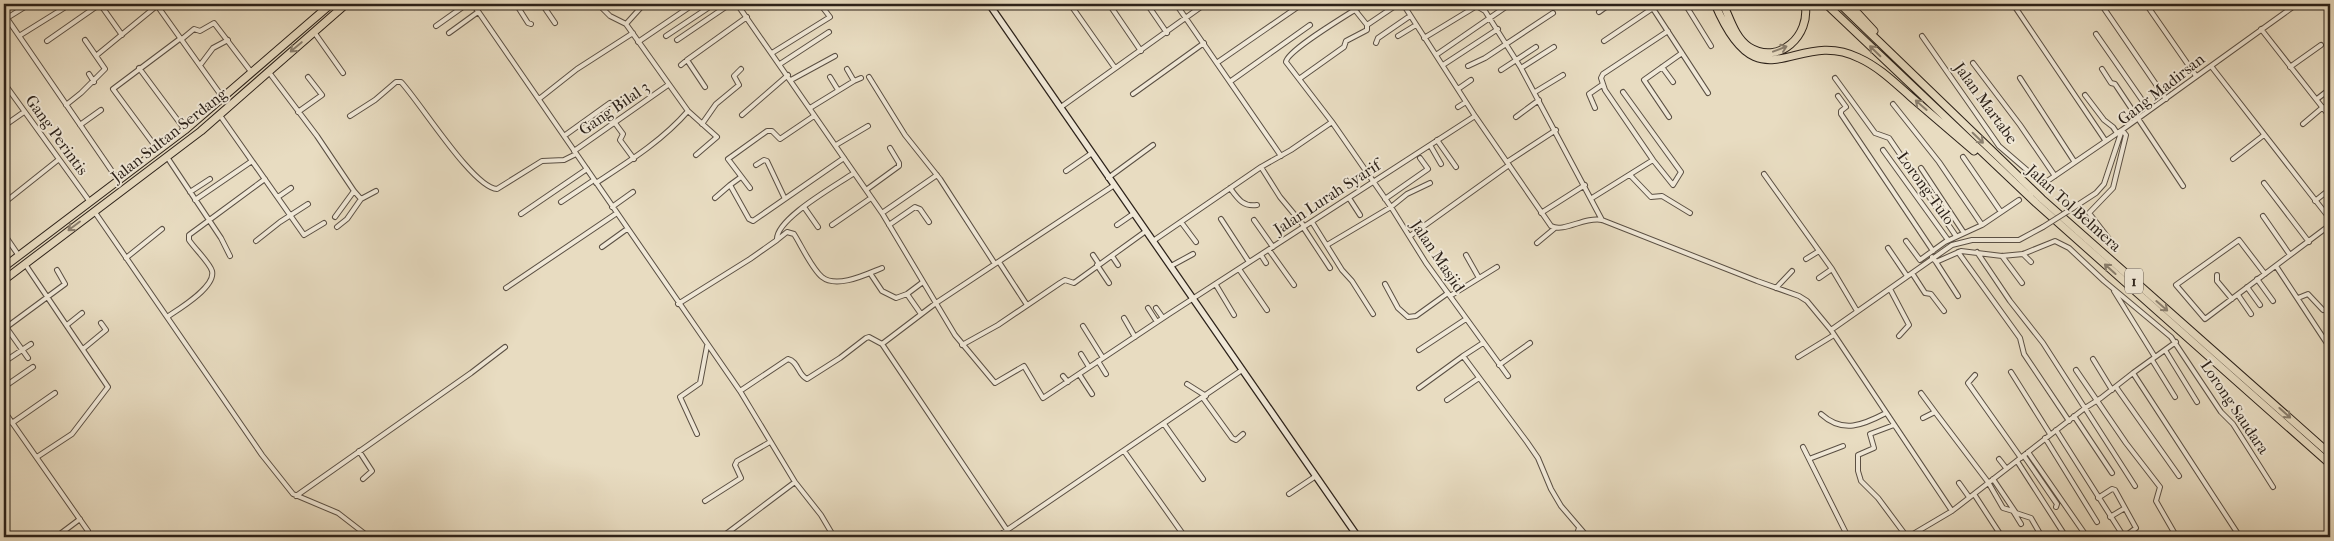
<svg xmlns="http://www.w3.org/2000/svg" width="2334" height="541" font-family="'IM FELL French Canon',serif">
  <rect width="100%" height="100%" fill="#e8dcc1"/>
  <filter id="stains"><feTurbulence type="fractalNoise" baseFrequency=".004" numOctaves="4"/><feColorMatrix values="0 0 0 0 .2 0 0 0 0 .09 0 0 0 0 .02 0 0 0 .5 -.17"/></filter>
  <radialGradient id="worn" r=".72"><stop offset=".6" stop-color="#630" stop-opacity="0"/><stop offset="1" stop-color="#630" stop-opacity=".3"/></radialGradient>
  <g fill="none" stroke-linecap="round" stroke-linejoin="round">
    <defs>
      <path id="street" d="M156 4 223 98
        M473 4 740 391 795 482 821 515 834 537
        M516 4 528 23 531 24
        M542 4 555 23
        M598 4 610 16 626 24 688 111 717 137 696 155
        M737 4 882 213 955 335 995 383 1024 366 1043 398 1169 314 1475 116
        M1070 4 1115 68
        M1109 4 1141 51
        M1147 4 1167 33
        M1176 4 1281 156
        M1364 4C1351 13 1287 50 1286 62L1332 122 1391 207 1426 263 1508 376
        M1403 4 1475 116 1551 226C1564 233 1585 216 1602 220L1757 281 1799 296 1807 301 1831 330 1952 511
        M1473 4 1485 11 1521 68 1602 220
        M1650 4 1708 93
        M1685 4 1711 46
        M2013 4 2105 140
        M2146 4 2196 76
        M2103 7 2166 99
        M1355 10 1367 25
        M1599 12 1610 4
        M4 14 118 180
        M7 18 28 5
        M626 24 644 4
        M436 26 467 4
        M2261 29 2330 117
        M314 32 343 73
        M449 33 478 12
        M2096 34 2149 110
        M19 36 64 8
        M666 36 714 4
        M1398 36 1416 25
        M1922 36 1999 146 2043 184 2122 130 2126 135 2113 188 2089 213 2113 244
        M1424 38 1480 4
        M182 39 194 29 200 31 214 23 252 73
        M677 40 730 4
        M47 41 100 4 122 35
        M1604 41 1653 8
        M638 42 694 4
        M1376 43 1378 38 1410 16
        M772 53 830 17 820 4
        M97 55 159 4
        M1436 55 1510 4
        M687 60 747 17
        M1218 62 1302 4
        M1973 63 2020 125 2055 176
        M201 64 213 48 228 40
        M780 64 829 32
        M681 65 687 60 705 87
        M1443 65 1498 29
        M1468 66 1485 58 1553 13
        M2211 66 2330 219
        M1662 67 1673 82
        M2290 67 2321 45
        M139 68 185 130
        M1521 68 1554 47
        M2102 69 2111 83 2115 84 2183 186
        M1501 70 1536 47
        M268 71 317 136 354 191 361 199 376 191
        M89 74 94 82
        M830 77 838 90
        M869 77 905 135 940 179 995 264
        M1835 78 1875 133 1889 138 1956 236
        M2020 78 2074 161
        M1299 79 1344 47 1346 41 1367 30V25L1398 4
        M791 80 835 56
        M854 81 861 78
        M1231 81 1310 25
        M4 83 90 202
        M1458 89 1471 80
        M1535 92 1563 75
        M1623 92 1681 172 1673 185 1653 160
        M1133 94 1204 43
        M2085 95 2104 120 2113 127 2117 133
        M1838 96 1846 107 1841 111V114L1933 251
        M539 99 577 69 633 33
        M2317 99 2330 89
        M1893 104 1939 162 1982 225
        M66 105 81 93 105 69 85 40
        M1061 107 1205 4
        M1458 107 1466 102
        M810 108 854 81 847 69
        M1595 108 1589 94 1602 85
        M298 112 322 95 308 77
        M219 114 304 235 324 223
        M742 115 788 75
        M350 116 375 100 396 82H401C420 102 473 188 497 189L542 161 564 160 576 154
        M1516 117 1539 100
        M1669 117 1644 80 1682 53
        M615 123 623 134 620 140 634 159
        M702 124 716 104 739 85 734 76 741 69
        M2303 124 2323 107
        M80 125 101 110
        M4 126 24 112
        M564 136 610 103
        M1437 140 1456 167
        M836 145 868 126
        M1430 145 1441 164
        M158 150 113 89 181 38
        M1883 150 1948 240
        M574 151 668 85
        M167 157 221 238 230 256
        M1963 157 2001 212
        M2233 159 2264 135
        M1507 162 1556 130
        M756 165 764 160 767 161 785 199
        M1261 167 1291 150 1332 122
        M1921 168 1964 233
        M1066 171 1092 153
        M1764 174 1832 269 1857 311
        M1630 175 1651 197 1662 196 1690 213
        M1108 178 1153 145
        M596 183C628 162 662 141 688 111
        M2264 183 2309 242
        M730 185 741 177
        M750 188 728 159 767 131H772L780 139 814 116
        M1230 188C1238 199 1243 207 1257 205
        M866 190 899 166V163L890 148
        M190 192 210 179
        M278 197 291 188
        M715 198 730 185 749 219 753 221 844 158
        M1349 198 1360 215
        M1592 198 1653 160 1605 90 1601 78 1603 74 1668 31
        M1385 199 1428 169 1420 158
        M195 200 252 161
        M2315 201 2330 189
        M561 202 594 180
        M4 203 58 160
        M612 207 633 192
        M804 207 818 227
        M2073 208 2096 193 2104 184 2122 130 2297 4
        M94 211 262 455 293 494 338 513 369 537
        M882 213 937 175
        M1541 213 1585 185
        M521 214 587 169
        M2263 216 2290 255
        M335 217 354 191
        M1221 219 1249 262
        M1254 220 1273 247
        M1181 222 1196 242
        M1312 222 1342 270 1352 281 1373 314
        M832 225 871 198
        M889 225 915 207 920 209 929 222
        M1117 225 1133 214
        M337 227 347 219 361 199
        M1303 227 1330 268
        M4 234 19 256
        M1410 236 1509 165
        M777 240 787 232 794 234C801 245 812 269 822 277 837 289 867 274 882 268
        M256 241 280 222 308 204
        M1153 241 1261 167 1280 197 1304 226
        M1906 241 1920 260 1945 242 1982 225 2019 200
        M1537 243 1555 228
        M1327 245 1391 207 1407 194 1430 183
        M602 247 627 229
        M1888 248 1907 276
        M1269 250 1294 285
        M1958 252 2020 338 2024 354 2069 421
        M1977 252 2010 301 2043 343 2135 486
        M2023 254 2031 262
        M1093 255 1099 264
        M1261 255 1266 263
        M1466 255 1479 278
        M1112 256 1118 265
        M2002 256 2022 283
        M1932 257 1936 262 1961 251 2002 256 2023 254 2055 241 2069 248 2104 281 2171 337 2221 412 2233 424 2273 487
        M126 258 162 229
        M1806 259 1819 251
        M999 262 1027 305
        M1936 262 1958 296
        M25 264 108 387 72 434 37 457
        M1097 265 1109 283
        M1171 266 1193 254
        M2276 266 2330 348
        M1239 269 1267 310
        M870 273 882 291 896 298 907 294 923 282
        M1912 273 1925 293 1931 294 1944 311
        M2265 274 2239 240 2176 285 2205 319 2330 225
        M2217 275V281L2232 299
        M1819 278 1832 269
        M2257 279 2273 301
        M1385 284 1398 308 1408 317 1416 316 1448 293
        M1216 285 1234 315
        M2247 287 2260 305
        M506 288 617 213
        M1776 288 1792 271
        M1890 289 1909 325 1899 336
        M2114 291 2155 357
        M907 294 921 314
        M2238 295 2251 314
        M1450 296 1497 267
        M2298 298 2308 294 2323 310
        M678 304 750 259 777 240C775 219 837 185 854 173
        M1148 308 1157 322
        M1156 308 1163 318
        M167 317C179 309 216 287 212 271 210 263 194 248 189 240V235L265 179
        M1124 318 1135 337
        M67 325 82 313
        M1083 326 1103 358
        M6 327 28 358
        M4 329 65 284 57 270
        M1831 330 1952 245 1972 240H2019L2043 227
        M882 344 1007 530 1242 370
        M962 345 998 325 1060 283 1065 280 1074 283 1146 231
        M83 349 106 330 101 323
        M1419 350 1466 319
        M2165 350 2197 402
        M1081 354 1089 367
        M1463 356 1483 343
        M1798 357 1834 335
        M2093 359 2112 390
        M2152 360 2175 397
        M1098 361 1106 374
        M4 362 31 344
        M1499 365 1530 343
        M2076 370 2126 443 2160 487 2156 501 2175 534
        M2011 372 2050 434
        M2133 373 2240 537
        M1079 374 1092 394
        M1975 375 1968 383 2021 458
        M1063 376 1068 382
        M1187 384 1206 396
        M4 387 33 367
        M2116 387 2179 476
        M1419 388 1463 356 1527 442 1538 458 1551 489 1561 506 1585 534H1592
        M740 391 788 359C798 361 798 375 807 379L840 358 866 338 869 337 882 344 936 303 1113 186
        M1921 393 1935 412
        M1203 398 1232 438 1236 440 1243 434
        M1447 400 1479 378
        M4 411 88 531 84 537
        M1821 414C1843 434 1863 425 1886 413
        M2074 416 2112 473
        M1923 418 1935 412 1988 482 2003 508 2013 511 2021 524
        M12 423 55 393
        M1164 424 1203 479
        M1894 425 1870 434 1874 448 1858 455V471L1861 481 1878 498 1907 537
        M2056 430 2124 537
        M697 434 680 397 700 383 707 346
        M2045 438 2097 522
        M1803 447 1848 537
        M359 451 372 471 363 479
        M1124 451 1185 537
        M2028 452 2087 537
        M2024 456 2057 504 2056 507
        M1809 459 1843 446
        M1999 459 2006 468
        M2017 461 2066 537
        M1993 479 2016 513 2031 518 2042 537
        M1959 483 1969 497
        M1289 494 1316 476
        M1974 494 2002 537
        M296 496 471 373 505 347
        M2098 498 2112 489 2115 490 2136 528 2124 537
        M705 501 741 478 735 465 737 461 770 442
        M2110 517 2125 508
        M56 537 80 519
        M722 537 795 482
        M997 537 1007 530 1011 537
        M1576 537 1579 528
        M1908 537 1952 511 2085 408 2101 398 2133 373 2176 342"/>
      <path id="secondary" d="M989 4C1111 183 1236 359 1358 537"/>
      <path id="highway" d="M1715 4C1760 110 1795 26 1859 58 1879 67 1895 83 1911 97 1932 115 1953 133 1974 151
        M1723 4C1730 18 1735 38 1749 47 1779 66 1811 35 1805 4
        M1826 4 2036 203 2330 464
        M1840 4 2042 199 2330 454
        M1849 4 1874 31
        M4 267 185 130 331 4
        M4 280 201 131 346 4"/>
    </defs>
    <use href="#street" stroke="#5b5044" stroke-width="6"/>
    <use href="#secondary" stroke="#2c221a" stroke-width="8"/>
    <use href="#highway" stroke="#2c221a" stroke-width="9"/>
    <use href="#street" stroke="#f0e8d7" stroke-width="4"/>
    <use href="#secondary" stroke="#f0e8d7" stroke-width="5.5"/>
    <use href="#highway" stroke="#e8dcc1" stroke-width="7"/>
    <defs>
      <path id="street-bridge" d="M2043 227 2073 208"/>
    </defs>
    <use href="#street-bridge" stroke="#5b5044" stroke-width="6" stroke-linecap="butt"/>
    <use href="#street-bridge" stroke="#f0e8d7" stroke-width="4"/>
  </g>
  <defs><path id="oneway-shaft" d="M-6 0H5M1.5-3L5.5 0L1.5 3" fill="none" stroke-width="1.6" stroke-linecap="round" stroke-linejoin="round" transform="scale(1.25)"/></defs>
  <g stroke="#8a7f6e">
    <use href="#oneway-shaft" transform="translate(296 47) rotate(140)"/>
    <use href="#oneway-shaft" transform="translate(1780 49) rotate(-21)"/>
    <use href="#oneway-shaft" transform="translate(1875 51) rotate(-136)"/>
    <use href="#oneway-shaft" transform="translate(1921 105) rotate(-139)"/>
    <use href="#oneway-shaft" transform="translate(1978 138) rotate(44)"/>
    <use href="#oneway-shaft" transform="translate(74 226) rotate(143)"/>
    <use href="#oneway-shaft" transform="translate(2110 269) rotate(-138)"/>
    <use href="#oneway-shaft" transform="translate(2162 306) rotate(41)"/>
    <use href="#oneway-shaft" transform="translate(2285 413) rotate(42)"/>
  </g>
  <g text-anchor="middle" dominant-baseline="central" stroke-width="4" stroke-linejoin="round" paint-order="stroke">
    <rect fill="#f0e8d7" stroke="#675d53" stroke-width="1" x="2125" y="268.5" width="18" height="25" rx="4"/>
    <g font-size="15" font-weight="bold" fill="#2c221a">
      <text x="2134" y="281">1</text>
    </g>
    <g font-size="16" fill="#2c221a" stroke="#f0e8d7">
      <text transform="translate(2161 89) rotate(-38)">Gang Madirsan</text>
      <text transform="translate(1986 103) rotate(54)">Jalan Martabe</text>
      <text transform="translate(614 108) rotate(-35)">Gang Bilal 3</text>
      <text transform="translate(57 135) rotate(54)">Gang Perintis</text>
      <text transform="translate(169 135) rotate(-38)">Jalan Sultan Serdang</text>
      <text transform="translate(1926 188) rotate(54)">Lorong Tulo</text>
      <text transform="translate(1327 197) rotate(-33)">Jalan Lurah Syarif</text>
      <text transform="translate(2074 208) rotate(42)">Jalan Tol Belmera</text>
      <text transform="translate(1438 256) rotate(56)">Jalan Masjid</text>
      <text transform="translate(2235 407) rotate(56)">Lorong Saudara</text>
    </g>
  </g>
  <rect width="2334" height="541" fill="none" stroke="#e8dcc1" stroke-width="20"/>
  <rect x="5" y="5" width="2324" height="531" fill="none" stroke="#2c221a" stroke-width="2.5"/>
  <rect x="10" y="10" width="2314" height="521" fill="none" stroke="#2c221a"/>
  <rect width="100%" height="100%" filter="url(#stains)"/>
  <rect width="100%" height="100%" fill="url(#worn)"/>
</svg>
